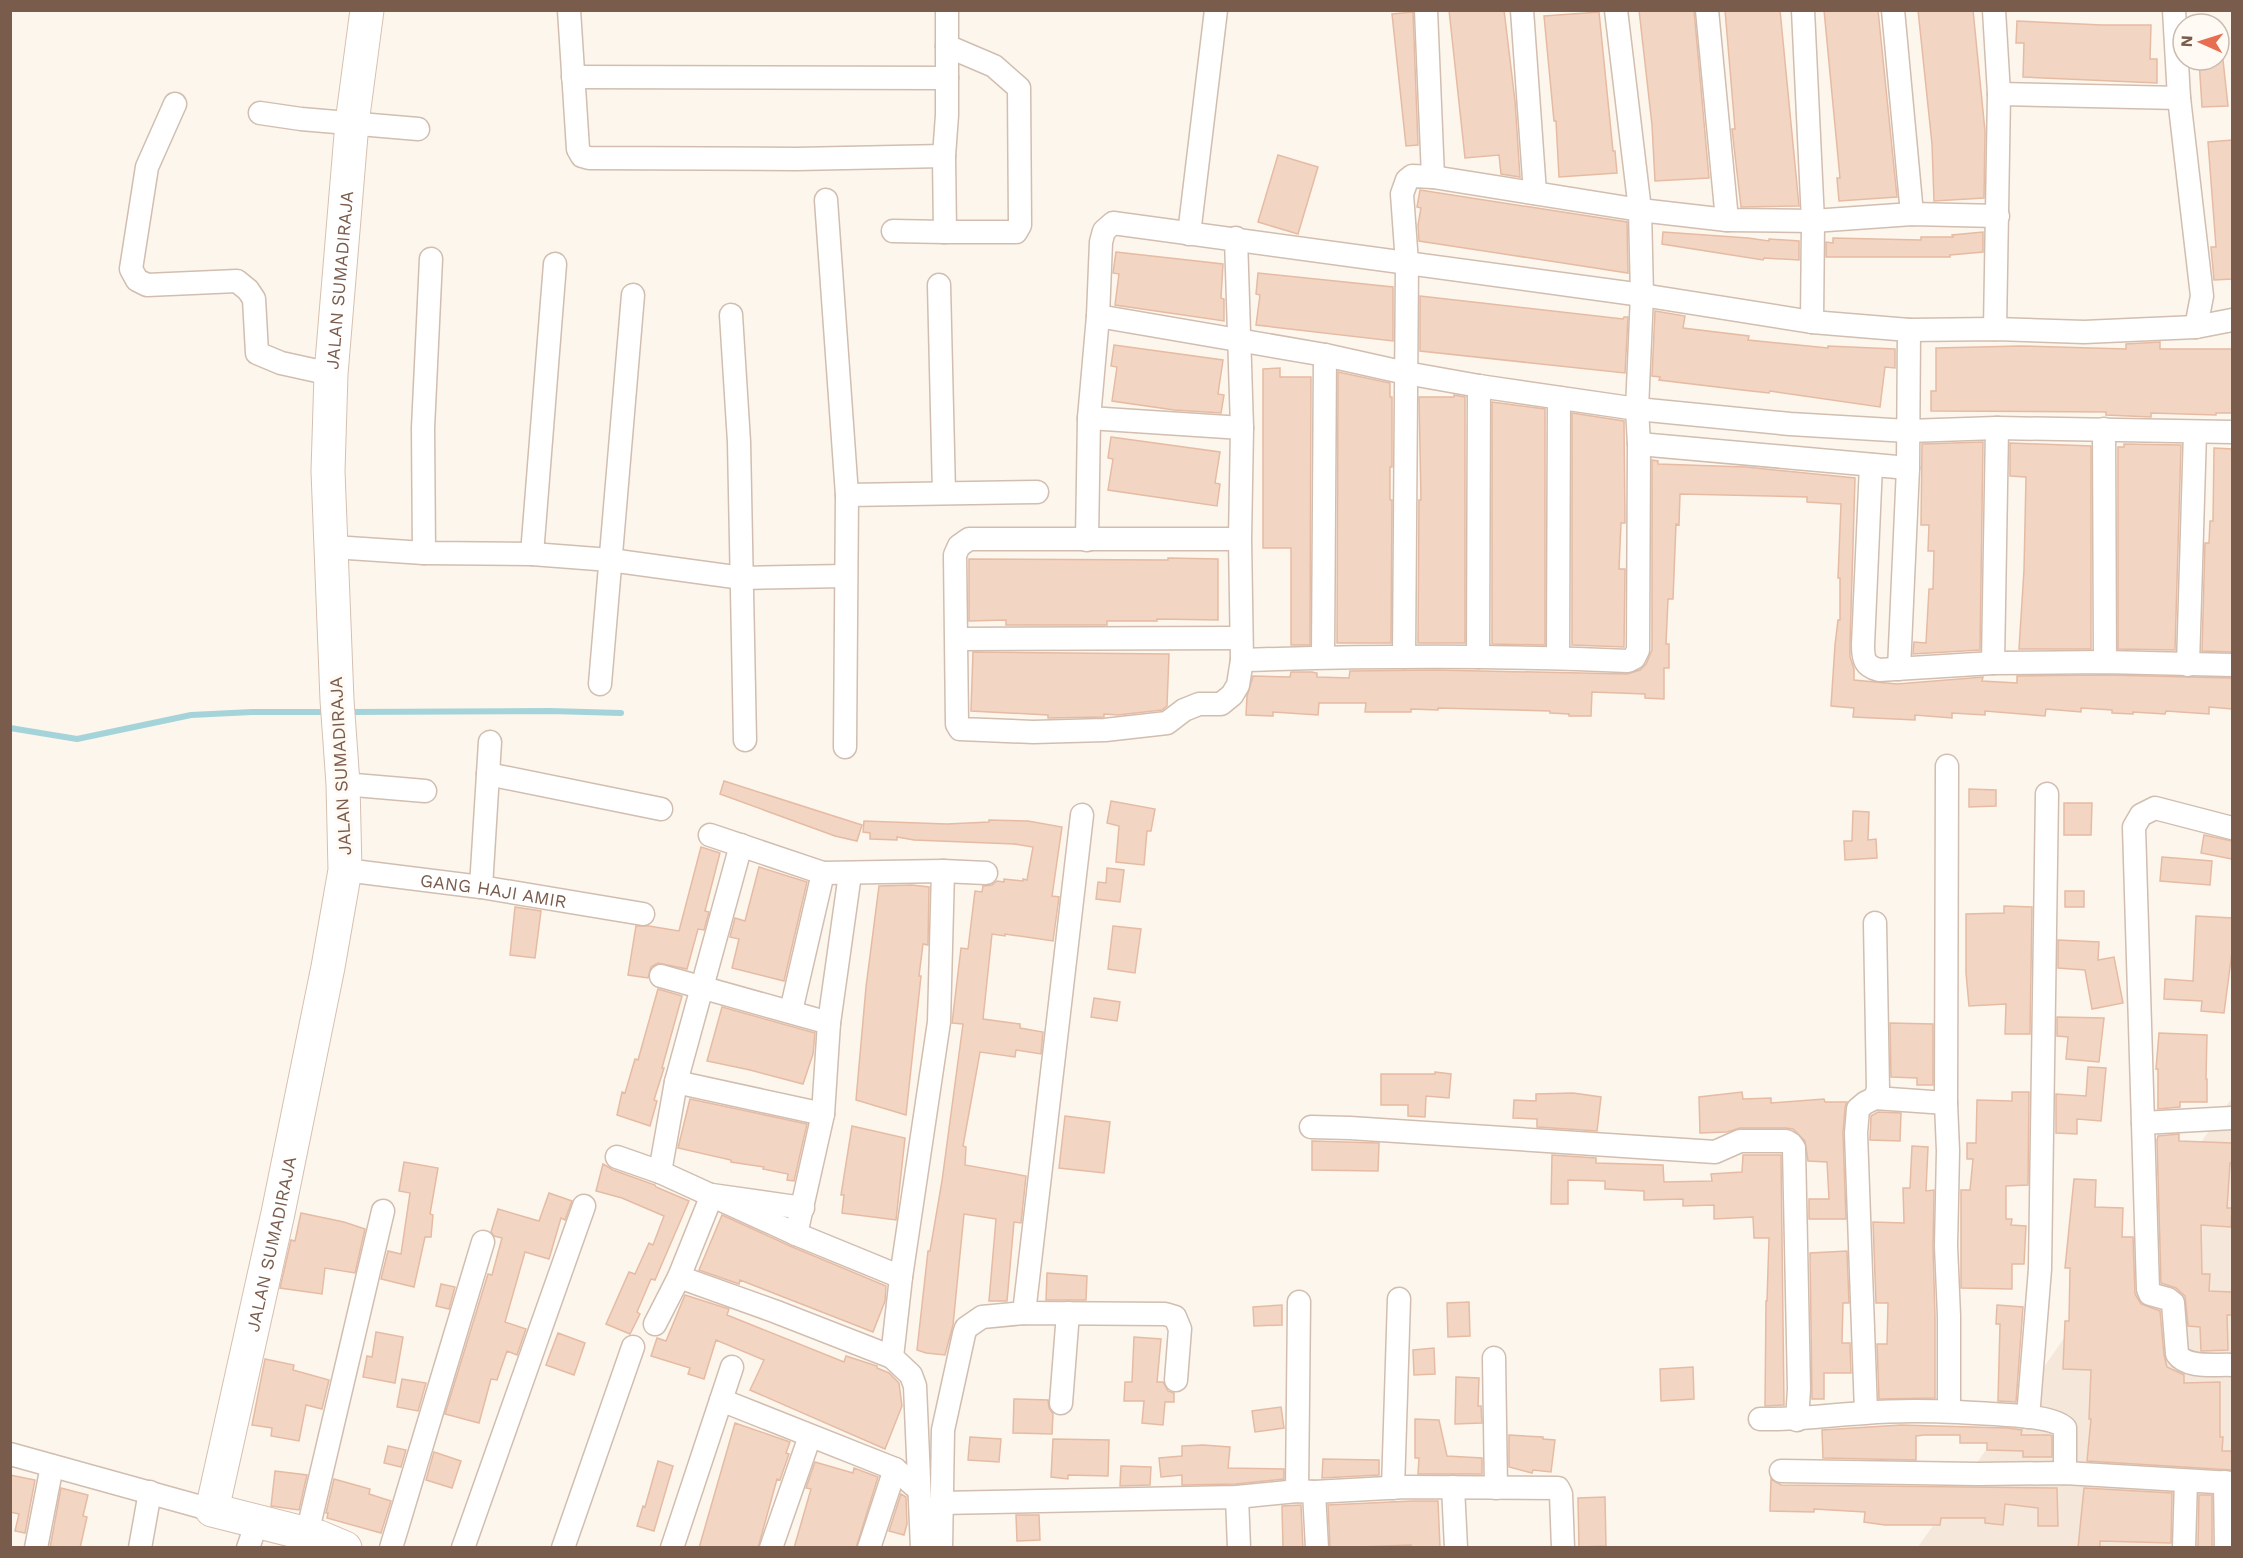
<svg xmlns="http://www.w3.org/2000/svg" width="2243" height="1558" font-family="'Work Sans',sans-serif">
  <rect width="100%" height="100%" fill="#fdf6ec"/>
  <path fill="#f5e8da" d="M2232 1098V1547H1918Z"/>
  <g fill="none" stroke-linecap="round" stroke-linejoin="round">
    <path stroke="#a5d3da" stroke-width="6" d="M349 712 550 711 621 713
      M10 728 77 739 191 715 252 712H329"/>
  </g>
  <path fill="#f3d5c3" stroke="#e6bba3" stroke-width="1.5" d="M1449 10H1504L1515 101 1520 177 1501 174 1499 155 1465 158Z
    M1639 10H1694L1709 178 1655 181 1652 125Z
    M1725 10H1780L1799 206 1741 207 1732 129H1735Z
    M1824 10H1878L1897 197 1839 201 1837 178H1840Z
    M1918 10H1973L1985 131 1984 198 1934 201 1932 144Z
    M1413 12 1418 145 1406 146 1392 14Z
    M1599 12 1613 151H1615L1617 173 1559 177 1556 121H1554L1544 16Z
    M2017 21 2102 25H2151L2150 59H2157V83L2023 77 2024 43H2016Z
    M2199 60H2223L2228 106 2202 107Z
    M2232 140V279L2214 280 2211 247H2216L2208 142Z
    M1278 155 1318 167 1298 234 1258 222Z
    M1420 190 1627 222 1628 273 1419 241 1418 225 1421 208 1417 207Z
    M1663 232 1748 238 1769 241V239L1799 241V260L1764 258 1763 260 1662 244Z
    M1983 232V252L1950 255V257H1826V242L1833 243V238L1921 240V237H1953L1952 235Z
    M1116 252 1223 264 1221 298 1224 299V321L1115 305 1119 274 1113 273Z
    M1258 273 1393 287V341L1256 325 1260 295 1256 294Z
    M1420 296 1623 319 1624 317H1628L1625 373 1420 351Z
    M1655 311 1685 316 1683 328 1749 336 1748 340 1828 348V346L1895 349V368L1885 367 1880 407 1770 391 1769 393 1742 390 1659 380 1660 377 1652 376Z
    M2160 342V349H2232V413H2216V415L2151 413V417L2106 415V412L1931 411V391H1936V348L2021 346 2126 349V344Z
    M1114 345 1223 360 1218 394 1224 395 1221 413 1174 410 1112 401 1117 367 1111 366Z
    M1280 368V377H1311L1310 645H1291V548H1263V369Z
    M1338 372 1390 383V397H1392V467H1390V500H1392L1391 643H1337Z
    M1454 395 1465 397V643H1418L1419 500H1421L1419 397H1454Z
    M1492 402 1545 409V645L1492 644Z
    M1572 413 1624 421 1625 523H1621L1619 569H1625L1624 647 1572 645Z
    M1111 437 1220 452 1215 483 1220 484 1217 506 1108 490 1113 459 1108 458Z
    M1983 442 1980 650 1913 654 1914 642 1926 643 1929 589H1933L1934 551H1928L1929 525H1921L1922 444Z
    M2010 443 2091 446V649H2019L2024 570 2026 477 2010 476Z
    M2124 444 2181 445 2175 650 2118 649V447H2124Z
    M2214 448 2232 449V652L2202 651 2205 543H2209L2210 521H2213Z
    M1652 460 1658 461V464L1746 467 1855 478 1850 645V657L1854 669V680L1897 684 1983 677 1982 681 2017 683V676L2105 675 2232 678V709L2209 707V714L2166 711 2165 714 2133 712V714L2112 713V710L2081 708V712L2046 709 2045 716 1985 711V715L1952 713V718L1915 715V720L1853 717 1854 708 1831 706 1835 645 1838 620H1840V578H1838L1841 504 1807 502V497L1680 494 1679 525 1676 524 1673 599H1668L1666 644H1669V668H1664V699L1645 698V694L1592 692 1591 716H1569V714L1550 713V711L1438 708V710L1411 709V712H1365L1366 703H1319L1318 715 1273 712V716L1246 715 1247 696 1253 676 1290 677 1291 672H1312L1317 673V677L1349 678 1350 671 1435 670 1627 674 1640 670 1646 664 1652 650Z
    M1168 558 1218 559V620L1157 619V621H1107V625H1006V620L969 621V559L1168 560Z
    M973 652 1169 654 1167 706 1162 710 1118 715 1104 714V717L1048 718V715L971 711Z
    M724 781 862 825 857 841 835 836 720 794Z
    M1969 789 1996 790V806L1969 807Z
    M1111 801 1155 809 1151 831H1147L1144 865 1116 862 1119 826 1107 823Z
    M2064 803H2092L2091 835H2064Z
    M1853 811 1869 812 1868 840 1876 839 1877 858 1845 860 1844 841H1852Z
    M989 820 1028 821 1062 827 1052 896 1059 897 1053 941 1005 934V936L992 934 983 1019 1020 1024V1028L1043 1032 1041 1054 1016 1050 1015 1057 980 1052 963 1146 966 1147 965 1165 1026 1176 1021 1223 1014 1222 1007 1301H989L996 1219 964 1214 953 1325 945 1355 926 1353 917 1350 928 1251H930L942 1181 963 1024 952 1023 961 948 968 949 975 891 982 892 983 886 992 885 997 881 1004 882V879L1023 881V879L1027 880 1033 847 1014 844 914 840 897 837V840L870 839V833L863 832 864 821 947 824 989 822Z
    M2204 835 2232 841V859L2201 853Z
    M701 847 720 853 705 911 709 912 704 930 698 929 687 969 658 963 651 967 648 978 628 975 636 926H649L679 931Z
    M2162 857 2212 861 2210 885 2160 881Z
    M759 867 807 882 784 981 732 968 739 939 730 937 735 918 745 921Z
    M1107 868 1124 870 1120 902 1096 899 1098 882 1106 883Z
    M912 885 929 887 928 945 923 944 919 976H921L906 1115 856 1100 866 987 879 886Z
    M2065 891H2084V907H2065Z
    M2004 906 2032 907 2030 1034H2005L2006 1004 1969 1006 1966 973V914L2004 913Z
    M515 907 541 911 535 958 510 955Z
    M2196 916 2232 918V952L2224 1013 2201 1011 2202 1001 2164 999 2165 979 2193 981Z
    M1113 926 1141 929 1135 973 1108 969Z
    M2058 940 2099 942 2098 960 2114 957 2123 1003 2092 1009 2085 970 2058 968Z
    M658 989 682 996 662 1068H664L654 1100 657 1101 650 1126 617 1115 622 1092 625 1093 635 1059 638 1060Z
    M1094 998 1120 1002 1117 1021 1091 1017Z
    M722 1007 815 1033 813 1054 803 1084 750 1070 707 1061Z
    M2057 1017 2104 1018 2099 1062 2066 1059 2068 1037 2057 1036Z
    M1890 1023 1933 1024V1085H1917V1078L1891 1077Z
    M2159 1033 2207 1035 2206 1079H2207V1102H2180V1107L2158 1109V1069H2156Z
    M2088 1067 2106 1068 2101 1121 2077 1119V1134L2056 1133V1094L2086 1096Z
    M1435 1072 1451 1074 1449 1098 1426 1096 1425 1117 1408 1116V1105H1381V1074H1435Z
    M1742 1092 1743 1099 1771 1098V1103L1824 1099 1825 1102H1847L1845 1108 1843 1133 1846 1219H1809V1199H1829L1827 1162 1808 1161 1805 1141 1793 1129 1786 1128H1740L1727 1132 1700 1133 1699 1097Z
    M2012 1092H2029L2028 1185 2006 1186V1219H2012L2011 1225 2026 1226 2024 1264H2012V1289L1961 1288V1190H1970L1973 1159H1967V1143H1976L1977 1100 2012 1101Z
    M1573 1093 1601 1097 1597 1131 1537 1127V1119L1513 1118 1514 1100 1536 1101V1094Z
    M690 1099 807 1124 794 1181 787 1180 788 1174 763 1169 764 1167 731 1162V1160L678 1148Z
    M1878 1112 1901 1113 1900 1141 1870 1140 1871 1116Z
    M1065 1116 1110 1122 1104 1173 1059 1168Z
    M852 1126 905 1138 896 1220 842 1213 844 1195H841Z
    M2179 1134V1141L2232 1143V1163H2230L2227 1208H2232L2231 1227 2201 1225 2202 1274H2210L2209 1291 2232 1292V1315H2227L2228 1350 2201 1351 2200 1327 2188 1326 2185 1296 2176 1288 2161 1283 2157 1140 2158 1136Z
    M1312 1141 1379 1143 1378 1171 1312 1170Z
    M1912 1146 1928 1147 1926 1191 1934 1190 1933 1247 1935 1316V1398L1879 1399 1877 1344H1887L1888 1303H1876L1873 1222 1904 1223 1903 1188H1910Z
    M1552 1155 1596 1158V1163L1663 1165 1664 1182 1712 1181 1711 1174 1742 1172 1743 1155H1781L1784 1405 1765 1406 1766 1301H1767L1769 1238H1754L1753 1217 1714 1219V1205L1683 1206V1199L1644 1200V1191L1605 1189V1181L1568 1180V1204H1551Z
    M404 1162 438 1168 430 1214 433 1215 431 1237H425L414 1287 381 1279 388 1251 401 1254 410 1193 399 1191Z
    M603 1164 613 1170 655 1185 656 1187 689 1201 655 1280 651 1279 637 1312 640 1314 630 1334 606 1324 629 1272 635 1274 649 1243 653 1245 664 1216 622 1198 596 1191Z
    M2074 1179 2096 1180 2095 1207 2123 1208 2122 1237H2133L2135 1294 2141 1304 2160 1311 2164 1355 2167 1367 2184 1375V1383L2220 1382V1437H2223L2222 1451H2232V1470L2087 1461 2091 1419H2089L2091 1370 2063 1369 2065 1321H2069L2070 1268H2065Z
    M549 1193 572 1201 565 1220 561 1218 549 1259 525 1252 505 1322 526 1329 517 1355 507 1351 497 1380 491 1379 479 1423 445 1414 488 1274 492 1275 502 1238 494 1236 491 1232 498 1209 539 1221Z
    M301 1213 344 1222 365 1229 355 1273 325 1268 322 1294 280 1288 291 1240 295 1241Z
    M722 1215 790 1246 886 1286 885 1301 873 1332 740 1280 739 1284 699 1270Z
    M1847 1251 1849 1303H1843L1842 1343H1850L1851 1373H1824V1399H1812L1810 1253Z
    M1047 1273 1087 1276 1086 1300H1046Z
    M441 1284 455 1287 449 1309 436 1306Z
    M685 1295 729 1309 727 1315 844 1362 846 1356 877 1366V1368L889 1373 899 1383 902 1406 885 1449 750 1390 764 1360 716 1340 704 1379 688 1374 690 1368 651 1356 657 1338 666 1341Z
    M1469 1302 1470 1336 1448 1337 1447 1303Z
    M1282 1305V1325L1254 1326 1253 1307Z
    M1997 1305 2023 1307 2016 1402 1998 1401 2000 1324H1996Z
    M376 1332 403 1337 395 1383 363 1377 367 1356 372 1357Z
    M558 1333 585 1343 574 1375 546 1365Z
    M1134 1337 1161 1339 1157 1382H1163L1168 1391 1174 1393V1402H1165L1163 1425 1142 1423 1144 1401H1124L1125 1382H1132Z
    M1434 1348 1435 1374 1414 1375 1413 1350Z
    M265 1359 294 1365 293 1370 329 1380 322 1409 306 1405 299 1441 271 1436 272 1428 252 1425Z
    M1693 1367 1694 1399 1661 1401 1660 1369Z
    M1456 1377 1479 1378 1478 1406H1481L1482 1423 1455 1424Z
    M402 1379 426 1383 418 1411 397 1407Z
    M1014 1399 1048 1400 1049 1408 1053 1414 1052 1434 1013 1433Z
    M1281 1407 1284 1428 1255 1432 1252 1411Z
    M1415 1419 1439 1420 1447 1456 1482 1458V1474H1418L1419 1458H1415Z
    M735 1423 790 1442 786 1453 789 1454 780 1480 777 1479 758 1548H699Z
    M1901 1425 2007 1428 2022 1430 2021 1435H2050L2052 1436V1457H2023V1451L1987 1450V1443H1960V1435H1924L1916 1436V1460L1823 1458 1822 1430Z
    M1509 1435 1543 1437V1439L1555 1440 1551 1472 1533 1470 1532 1473 1509 1467Z
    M970 1437 1001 1439 999 1462 968 1460Z
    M1053 1439 1109 1440 1108 1476 1068 1475V1479L1051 1477Z
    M1203 1445 1230 1447 1228 1468 1284 1469V1479L1236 1484 1182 1485V1475L1161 1477 1159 1458 1182 1456V1446Z
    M388 1446 406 1450 401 1467 384 1463Z
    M434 1452 461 1461 452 1488 426 1480Z
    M1323 1459 1379 1460V1475L1322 1478Z
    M658 1461 673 1466 654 1531 637 1526 643 1506 645 1507Z
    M815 1462 853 1473 854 1468 878 1477 856 1548H794L811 1489 806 1488Z
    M1121 1466 1151 1467 1150 1485 1120 1486Z
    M275 1471 307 1475 299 1510 271 1506Z
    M10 1475 35 1480 25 1533 15 1531 19 1514 10 1512Z
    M334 1479 370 1489 369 1494 391 1501 381 1533 327 1518 328 1513H326Z
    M1771 1479 1781 1485 2057 1488 2058 1526H2038V1508L2005 1504 2003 1525 1985 1523V1518H1941L1940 1525H1885L1864 1522 1865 1512 1814 1509V1512L1770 1511Z
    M61 1488 88 1495 83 1516 87 1517 80 1548H50Z
    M2084 1488 2172 1493 2171 1543 2100 1541V1548H2078Z
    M901 1494 906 1497 907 1524 904 1535 889 1531Z
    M2199 1495H2212V1548H2198Z
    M1605 1497 1606 1546 1579 1547 1578 1498Z
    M1412 1501H1438L1440 1547 1411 1548V1545L1330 1548 1328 1505Z
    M1301 1505 1303 1548H1283L1282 1506Z
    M1016 1515H1039L1040 1540 1017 1541Z"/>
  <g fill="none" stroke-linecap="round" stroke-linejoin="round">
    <defs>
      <g id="street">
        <path d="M569 10 578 149 582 156 589 158 796 159 944 156 947 115V10"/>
        <path d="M1426 10 1433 177"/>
        <path d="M1522 10 1535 193"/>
        <path d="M1707 10 1727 220"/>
        <path d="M1803 10 1813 221 1812 322"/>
        <path d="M1893 10 1912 214"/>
        <path d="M1994 10 1999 94 1995 329"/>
        <path d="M2174 10 2179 98 2202 296 2196 327"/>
        <path d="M573 77 947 78"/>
        <path d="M1999 94 2179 98"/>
        <path d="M175 104 147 167 131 269 137 280 147 285 237 281 248 290 254 299 257 353 281 363 331 374"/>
        <path d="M260 113 301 119 418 129"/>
        <path d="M944 156 945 232H1016L1020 225 1019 88 994 66 947 46"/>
        <path d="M826 200 847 495 845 747"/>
        <path d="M893 231 945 232"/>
        <path d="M1189 234 1216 10"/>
        <path d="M1236 238 1242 428 1240 539 1242 660 1238 685 1232 695 1221 704H1199L1184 710 1167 723 1105 730 1033 732 960 729 957 724 955 555 959 546 969 539H1240"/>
        <path d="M939 285 944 493"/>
        <path d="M731 315 739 442 745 740"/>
        <path d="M1098 316 1325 355 1406 373 1479 386 1637 409 1790 424 1908 431 1997 428 2232 432"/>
        <path d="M1089 418 1242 428"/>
        <path d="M2104 429 2105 662"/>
        <path d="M1639 444 1908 468"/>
        <path d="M1871 465 1863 645C1863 660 1865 666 1879 670L1993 663 2105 662 2232 665"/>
        <path d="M847 495 1037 492"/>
        <path d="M1087 540 1089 418 1098 316 1101 242 1104 231 1113 223 1642 295 1812 322 1909 330 1995 329 2084 332 2196 327 2232 320"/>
        <path d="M333 547 424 553 532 554 610 560 742 578 845 576"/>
        <path d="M424 553 423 428 431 259"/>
        <path d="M532 554 555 264"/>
        <path d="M957 639 1240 638"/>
        <path d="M1323 657 1325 355"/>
        <path d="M1404 657 1407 263 1402 194 1407 180 1412 176 1433 177 1640 210 1727 220 1813 221 1912 214 1998 216"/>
        <path d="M1478 657 1479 386"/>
        <path d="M1558 658 1559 398"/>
        <path d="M1242 660C1370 656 1499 655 1628 661L1634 658 1638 650 1639 444 1637 409 1642 295 1640 210 1616 10"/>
        <path d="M1993 663 1997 428"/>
        <path d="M2188 665 2195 432"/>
        <path d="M1899 669 1908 468 1909 330"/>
        <path d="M600 684 633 295"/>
        <path d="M1947 766 1946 1103 1948 1151 1946 1246 1949 1316V1411"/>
        <path d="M488 774 661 809"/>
        <path d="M343 784 425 791"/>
        <path d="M2232 828 2155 808 2141 815 2134 827 2148 1289 2150 1294 2168 1299 2173 1303 2177 1354C2187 1369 2216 1364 2232 1365"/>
        <path d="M710 835 823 873 943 871 986 873"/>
        <path id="s1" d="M345 870 481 887 643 914"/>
        <path d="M481 887 490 742"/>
        <path d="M661 976 829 1023"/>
        <path d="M791 1011 823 873"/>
        <path d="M676 1082 823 1114"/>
        <path d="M1875 1098 1946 1103"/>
        <path d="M2143 1123 2232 1118"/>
        <path d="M1311 1127 1350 1128 1715 1152 1740 1141H1786L1791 1144 1794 1148 1799 1389 1797 1420"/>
        <path d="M617 1157 660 1172 796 1234 901 1277"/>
        <path d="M660 1172 676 1082 741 845"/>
        <path d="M796 1234 823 1114 829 1023 850 874"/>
        <path d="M679 1277 774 1311 892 1357"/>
        <path d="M1024 1313 1082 815"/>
        <path d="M655 1324 679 1277 712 1195 803 1208"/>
        <path d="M1494 1358 1496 1488"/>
        <path d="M721 1400 895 1469 918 1489"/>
        <path d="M1061 1403 1068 1313"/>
        <path d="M1866 1412 1856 1133 1858 1109 1865 1103 1875 1098 1878 1089 1875 923"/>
        <path d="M2028 1417 2040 1269 2047 794"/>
        <path d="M1760 1419C1796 1420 1829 1415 1865 1413 1913 1409 1960 1412 2008 1415 2023 1416 2055 1418 2065 1428V1473"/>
        <path d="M10 1454 212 1510"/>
        <path d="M1781 1471 1978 1474 2065 1473 2232 1483"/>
        <path d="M2225 1482 2226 1548"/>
        <path d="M1453 1487 1456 1548"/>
        <path d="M1393 1488 1399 1299"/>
        <path d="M1297 1491 1299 1302"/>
        <path d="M1314 1492 1317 1548"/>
        <path d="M1237 1497 1239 1548"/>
        <path d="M940 1503 1237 1497 1297 1491 1314 1492 1406 1487 1558 1488 1561 1494 1563 1548"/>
        <path d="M307 1534 383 1211"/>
        <path d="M36 1548 52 1466"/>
        <path d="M140 1548 150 1492"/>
        <path d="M248 1548 257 1522"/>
        <path d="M391 1548 483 1242"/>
        <path d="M463 1548 584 1206"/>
        <path d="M563 1548 633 1347"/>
        <path d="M672 1548 732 1367"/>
        <path d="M771 1548 810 1436"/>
        <path d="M869 1548 895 1469"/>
        <path d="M922 1548 915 1386 911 1375 892 1357 901 1277 939 1022 943 871"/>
        <path d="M941 1548 943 1430 964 1334 966 1328 982 1317 1024 1313 1165 1314 1175 1317 1180 1329 1176 1380"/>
        <path d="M2184 1548 2186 1481"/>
      </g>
      <g id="secondary">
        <path id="s2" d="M345 1548 319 1537 212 1510 278 1213 328 967 345 870 343 784 337 700 328 471 331 374 352 123 367 10"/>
      </g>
    </defs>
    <use href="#street" stroke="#d1beb0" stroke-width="25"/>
    <use href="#secondary" stroke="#d6c0b0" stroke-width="35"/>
    <use href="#street" stroke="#fff" stroke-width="22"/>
    <use href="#secondary" stroke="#fff" stroke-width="33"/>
  </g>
  <g text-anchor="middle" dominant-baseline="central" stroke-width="6" stroke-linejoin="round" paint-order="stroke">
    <g font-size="18" fill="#7a5c4d" stroke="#fffaf3">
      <text stroke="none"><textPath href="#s2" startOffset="1383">JALAN SUMADIRAJA</textPath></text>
      <text transform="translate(340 766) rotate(-93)">JALAN SUMADIRAJA</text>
      <text stroke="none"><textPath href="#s1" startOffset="150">GANG HAJI AMIR</textPath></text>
      <text stroke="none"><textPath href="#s2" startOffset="411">JALAN SUMADIRAJA</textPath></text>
    </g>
  </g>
  <rect width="2243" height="1558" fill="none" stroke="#7a5c4d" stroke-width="24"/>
  <g transform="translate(2201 42) rotate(273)"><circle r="28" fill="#fffaf3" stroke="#cabbb1" stroke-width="1.5"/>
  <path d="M0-4.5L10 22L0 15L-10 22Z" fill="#e76f51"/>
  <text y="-9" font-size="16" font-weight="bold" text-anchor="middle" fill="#7a5c4d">N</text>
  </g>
</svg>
